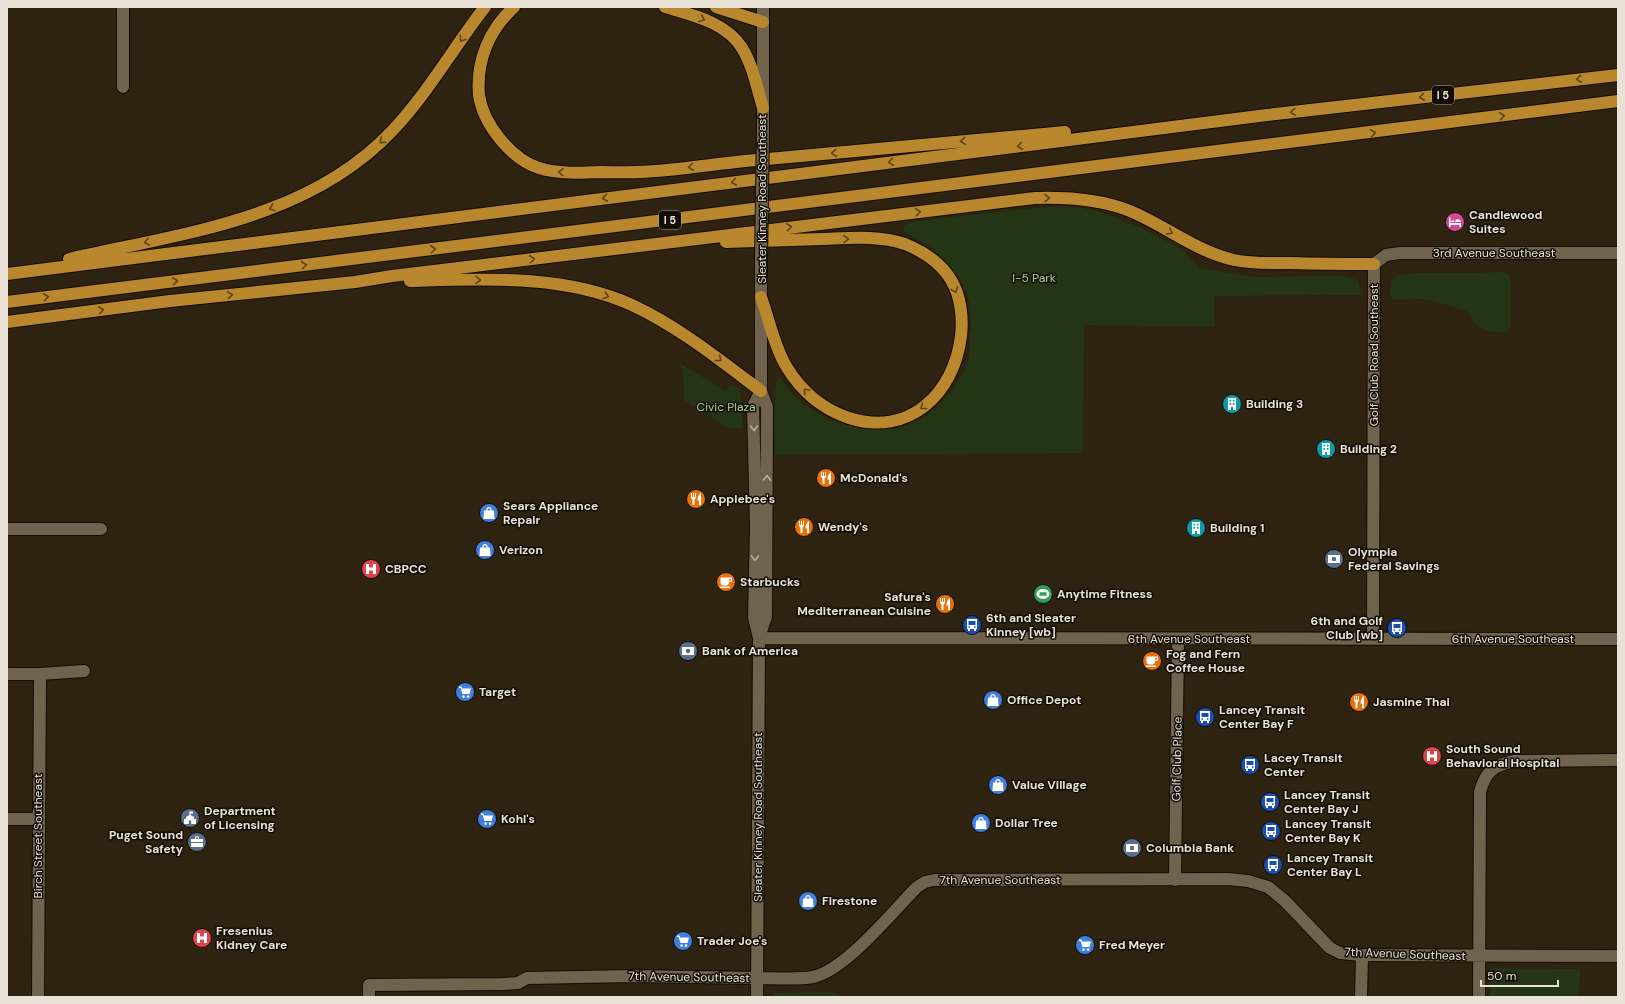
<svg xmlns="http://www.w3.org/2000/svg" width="1625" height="1004" font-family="'DM Sans',sans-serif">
  <rect width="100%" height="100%" fill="#2e2310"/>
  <path fill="#233514" d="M1062 206 1083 208 1106 214 1139 227 1182 249 1199 268 1255 277 1342 276 1358 280 1362 295 1214 296V327L1084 325 1083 453 775 455 774 410 777 377 781 378C784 383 787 389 791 393 820 423 874 439 914 423 934 415 963 381 968 360 970 352 969 343 970 336 972 310 971 294 955 273 949 264 938 254 930 247 921 241 912 239 904 231V226L909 223 917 221 994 212Z
    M1501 272 1510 275 1511 281V326L1506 332C1486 333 1476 329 1467 311 1450 307 1434 299 1417 299 1408 298 1401 301 1392 299L1390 292 1391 281 1398 275 1416 273H1477Z
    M679 363 726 391 730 385 740 388 743 428H728L684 400 683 371Z
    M1490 968 1580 969 1579 997H1490Z
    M826 992 835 993 842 997H773L774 993Z"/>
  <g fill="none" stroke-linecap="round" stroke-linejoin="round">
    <defs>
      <path id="street" d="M123 87V7
        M7 529H101
        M7 674H40L84 671
        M7 819H38
        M1362 955 1618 956
        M38 997 40 674
        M369 997V985L503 984 518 983 527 978 632 976 757 978
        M1479 997 1480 792C1485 772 1494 765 1514 761L1618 760"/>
      <path id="secondary" d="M763 130V7
        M759 637 766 617 767 407 761 391V261
        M759 638 1618 639
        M1373 639 1374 264 1386 255 1400 253H1618
        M1175 880 1178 639
        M757 978C773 978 798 980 813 977 846 970 892 912 917 887L925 882 934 880 1228 879 1248 881 1268 887 1285 901 1330 948 1340 953 1362 955 1361 997
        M757 997 759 638 754 617 756 527 753 406 761 391"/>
      <path id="highway" d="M514 7C489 30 476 61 479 95 483 124 511 159 539 168 558 174 581 173 600 172 619 172 637 173 655 171 685 169 715 164 745 161 852 151 958 142 1065 132
        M665 7C692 15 726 22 742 48 753 66 757 88 763 108
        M716 7 763 22
        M726 242C758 241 790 240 822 239 849 238 879 235 905 244 922 251 941 263 951 280 961 296 963 318 961 336 954 394 909 437 849 418 822 409 801 391 786 366 774 346 769 319 761 297
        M69 259C182 233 308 220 392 131 428 93 453 48 485 7
        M7 274 1267 115 1618 75
        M410 281C483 279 564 274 632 305 679 327 720 360 761 391
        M7 302 1618 101
        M7 322 170 301 355 282 392 276 1035 198C1068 197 1100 199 1130 211 1166 226 1197 252 1234 260 1253 264 1273 263 1292 263 1319 264 1346 264 1374 264"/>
    </defs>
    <use href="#street" stroke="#160c00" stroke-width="14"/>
    <use href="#secondary" stroke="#160c00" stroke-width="14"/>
    <use href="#highway" stroke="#160c00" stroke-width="14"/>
    <use href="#street" stroke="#6f634e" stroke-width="12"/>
    <use href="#secondary" stroke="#6f634e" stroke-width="12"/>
    <use href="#highway" stroke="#b9872e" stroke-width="12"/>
    <defs>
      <path id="secondary-bridge" d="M761 261 763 130"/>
    </defs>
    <use href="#secondary-bridge" stroke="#160c00" stroke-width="14" stroke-linecap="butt"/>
    <use href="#secondary-bridge" stroke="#6f634e" stroke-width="12"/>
  </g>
  <defs><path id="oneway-chevron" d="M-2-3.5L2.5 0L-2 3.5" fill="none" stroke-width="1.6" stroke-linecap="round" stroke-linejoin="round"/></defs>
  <g stroke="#5d4418">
    <use href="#oneway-chevron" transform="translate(702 19) rotate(23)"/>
    <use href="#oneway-chevron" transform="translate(462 39) rotate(126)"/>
    <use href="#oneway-chevron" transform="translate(1579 79) rotate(174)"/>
    <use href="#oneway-chevron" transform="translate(1422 97) rotate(174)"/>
    <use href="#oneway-chevron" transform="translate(1293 112) rotate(174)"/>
    <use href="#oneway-chevron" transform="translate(1502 116) rotate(-7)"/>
    <use href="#oneway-chevron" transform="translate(1373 133) rotate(-7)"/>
    <use href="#oneway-chevron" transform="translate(382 141) rotate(137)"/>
    <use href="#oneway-chevron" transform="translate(963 141) rotate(175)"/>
    <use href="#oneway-chevron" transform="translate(1020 146) rotate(173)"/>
    <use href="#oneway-chevron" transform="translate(834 153) rotate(175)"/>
    <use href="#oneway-chevron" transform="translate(891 162) rotate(173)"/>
    <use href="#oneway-chevron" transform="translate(691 167) rotate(173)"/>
    <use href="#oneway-chevron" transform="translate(561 172) rotate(-176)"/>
    <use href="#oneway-chevron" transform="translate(734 182) rotate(173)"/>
    <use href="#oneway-chevron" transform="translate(605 198) rotate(173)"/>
    <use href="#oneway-chevron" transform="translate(1047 198) rotate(-1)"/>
    <use href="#oneway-chevron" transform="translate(272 208) rotate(162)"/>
    <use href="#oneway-chevron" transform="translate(918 212) rotate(-7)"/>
    <use href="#oneway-chevron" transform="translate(789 227) rotate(-7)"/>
    <use href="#oneway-chevron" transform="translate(1170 232) rotate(28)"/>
    <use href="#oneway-chevron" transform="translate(846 239) rotate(-1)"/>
    <use href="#oneway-chevron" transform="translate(147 242) rotate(169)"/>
    <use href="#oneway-chevron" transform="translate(433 249) rotate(-7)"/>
    <use href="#oneway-chevron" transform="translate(532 259) rotate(-7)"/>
    <use href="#oneway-chevron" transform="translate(304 265) rotate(-7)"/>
    <use href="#oneway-chevron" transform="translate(478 280) rotate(1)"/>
    <use href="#oneway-chevron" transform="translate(175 281) rotate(-7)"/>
    <use href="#oneway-chevron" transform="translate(955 290) rotate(68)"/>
    <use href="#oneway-chevron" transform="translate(230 295) rotate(-6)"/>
    <use href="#oneway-chevron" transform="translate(606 296) rotate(17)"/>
    <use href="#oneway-chevron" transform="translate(46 297) rotate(-7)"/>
    <use href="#oneway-chevron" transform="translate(101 310) rotate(-7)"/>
    <use href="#oneway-chevron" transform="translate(719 359) rotate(37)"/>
    <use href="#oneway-chevron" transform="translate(806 391) rotate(-134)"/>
    <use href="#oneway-chevron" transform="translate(923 407) rotate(142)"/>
  </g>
  <g stroke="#b9afa0">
    <use href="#oneway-chevron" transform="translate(754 428) rotate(89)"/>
    <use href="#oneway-chevron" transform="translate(767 478) rotate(-89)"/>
    <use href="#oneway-chevron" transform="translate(755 558) rotate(91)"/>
  </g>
  <defs>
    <symbol id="hotel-disc" viewBox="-11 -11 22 22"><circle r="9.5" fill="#d1479c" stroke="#120d06"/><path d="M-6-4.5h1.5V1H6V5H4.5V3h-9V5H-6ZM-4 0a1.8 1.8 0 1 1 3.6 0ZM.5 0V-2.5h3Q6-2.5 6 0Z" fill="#fff"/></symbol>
    <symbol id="building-disc" viewBox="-11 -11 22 22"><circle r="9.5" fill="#0f9aa8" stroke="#120d06"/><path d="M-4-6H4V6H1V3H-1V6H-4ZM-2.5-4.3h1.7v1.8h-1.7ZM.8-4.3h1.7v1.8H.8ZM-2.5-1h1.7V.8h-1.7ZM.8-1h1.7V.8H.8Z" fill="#fff"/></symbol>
    <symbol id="restaurant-disc" viewBox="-11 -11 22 22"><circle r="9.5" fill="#e8710a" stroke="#120d06"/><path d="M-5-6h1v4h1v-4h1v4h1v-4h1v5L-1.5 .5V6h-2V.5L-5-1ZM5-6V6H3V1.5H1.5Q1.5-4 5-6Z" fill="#fff"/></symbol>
    <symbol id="shop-disc" viewBox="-11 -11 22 22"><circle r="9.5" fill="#3f7fe0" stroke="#120d06"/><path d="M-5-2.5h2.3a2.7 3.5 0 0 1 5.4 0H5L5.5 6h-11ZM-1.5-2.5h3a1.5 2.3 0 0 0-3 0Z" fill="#fff"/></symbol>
    <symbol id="bank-disc" viewBox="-11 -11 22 22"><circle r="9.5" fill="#5c6f8a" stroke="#120d06"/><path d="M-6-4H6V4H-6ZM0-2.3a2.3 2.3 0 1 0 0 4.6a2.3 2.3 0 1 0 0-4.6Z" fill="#fff"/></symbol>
    <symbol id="hospital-disc" viewBox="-11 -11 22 22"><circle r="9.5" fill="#e0444e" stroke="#120d06"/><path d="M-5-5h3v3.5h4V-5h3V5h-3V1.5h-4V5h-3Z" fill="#fff"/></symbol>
    <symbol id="cafe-disc" viewBox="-11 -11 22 22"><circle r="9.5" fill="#e8710a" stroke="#120d06"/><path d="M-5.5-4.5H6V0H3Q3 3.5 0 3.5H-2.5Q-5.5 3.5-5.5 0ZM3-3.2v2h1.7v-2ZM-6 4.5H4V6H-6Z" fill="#fff"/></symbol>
    <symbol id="stadium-disc" viewBox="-11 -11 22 22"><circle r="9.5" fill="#2e9e5b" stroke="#120d06"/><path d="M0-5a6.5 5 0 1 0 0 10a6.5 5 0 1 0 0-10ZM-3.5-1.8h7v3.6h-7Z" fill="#fff"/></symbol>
    <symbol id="bus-disc" viewBox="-11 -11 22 22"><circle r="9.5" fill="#1a4fb4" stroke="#120d06"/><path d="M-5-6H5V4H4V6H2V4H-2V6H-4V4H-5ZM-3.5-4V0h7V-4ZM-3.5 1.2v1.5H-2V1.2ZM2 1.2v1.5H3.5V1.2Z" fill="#fff"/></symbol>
    <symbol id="supermarket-disc" viewBox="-11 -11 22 22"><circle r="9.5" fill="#3f7fe0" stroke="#120d06"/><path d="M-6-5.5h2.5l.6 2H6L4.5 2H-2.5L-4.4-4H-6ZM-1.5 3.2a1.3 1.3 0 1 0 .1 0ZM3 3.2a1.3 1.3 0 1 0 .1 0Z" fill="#fff"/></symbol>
    <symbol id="civic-disc" viewBox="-11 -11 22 22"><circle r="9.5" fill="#5c6f8a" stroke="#120d06"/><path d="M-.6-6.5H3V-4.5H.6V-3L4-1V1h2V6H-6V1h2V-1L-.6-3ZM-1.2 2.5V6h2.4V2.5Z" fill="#fff"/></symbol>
    <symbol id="office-disc" viewBox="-11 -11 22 22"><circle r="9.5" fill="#5c6f8a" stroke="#120d06"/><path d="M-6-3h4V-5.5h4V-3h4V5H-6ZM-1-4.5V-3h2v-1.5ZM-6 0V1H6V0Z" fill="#fff"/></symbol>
  </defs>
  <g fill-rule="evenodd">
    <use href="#hotel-disc" x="1444" y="211" width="22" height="22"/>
    <use href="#building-disc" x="1221" y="393" width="22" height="22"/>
    <use href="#building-disc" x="1315" y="438" width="22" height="22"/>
    <use href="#restaurant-disc" x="815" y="467" width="22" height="22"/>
    <use href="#restaurant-disc" x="685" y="488" width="22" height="22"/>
    <use href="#shop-disc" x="478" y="502" width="22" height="22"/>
    <use href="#restaurant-disc" x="793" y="516" width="22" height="22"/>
    <use href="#building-disc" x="1185" y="517" width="22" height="22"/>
    <use href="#shop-disc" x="474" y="539" width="22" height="22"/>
    <use href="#bank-disc" x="1323" y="548" width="22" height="22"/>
    <use href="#hospital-disc" x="360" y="558" width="22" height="22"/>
    <use href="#cafe-disc" x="715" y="571" width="22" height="22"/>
    <use href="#stadium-disc" x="1032" y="583" width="22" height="22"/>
    <use href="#restaurant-disc" x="934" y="593" width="22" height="22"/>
    <use href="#bus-disc" x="961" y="614" width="22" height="22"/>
    <use href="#bus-disc" x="1386" y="617" width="22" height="22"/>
    <use href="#bank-disc" x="677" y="640" width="22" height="22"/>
    <use href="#cafe-disc" x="1141" y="650" width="22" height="22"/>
    <use href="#supermarket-disc" x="454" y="681" width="22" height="22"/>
    <use href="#shop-disc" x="982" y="689" width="22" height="22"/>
    <use href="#restaurant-disc" x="1348" y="691" width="22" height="22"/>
    <use href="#bus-disc" x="1194" y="706" width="22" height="22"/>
    <use href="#hospital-disc" x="1421" y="745" width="22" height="22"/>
    <use href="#bus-disc" x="1239" y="754" width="22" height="22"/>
    <use href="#shop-disc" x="987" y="774" width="22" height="22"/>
    <use href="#bus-disc" x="1259" y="791" width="22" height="22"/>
    <use href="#civic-disc" x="179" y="807" width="22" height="22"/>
    <use href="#supermarket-disc" x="476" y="808" width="22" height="22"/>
    <use href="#shop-disc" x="970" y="812" width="22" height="22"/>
    <use href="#bus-disc" x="1260" y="820" width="22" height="22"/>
    <use href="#office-disc" x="186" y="831" width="22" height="22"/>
    <use href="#bank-disc" x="1121" y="837" width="22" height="22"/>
    <use href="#bus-disc" x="1262" y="854" width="22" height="22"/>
    <use href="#shop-disc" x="797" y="890" width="22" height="22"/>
    <use href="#hospital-disc" x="191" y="927" width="22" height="22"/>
    <use href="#supermarket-disc" x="672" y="930" width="22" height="22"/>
    <use href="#supermarket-disc" x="1074" y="934" width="22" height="22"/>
  </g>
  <g text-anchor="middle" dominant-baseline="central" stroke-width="3" stroke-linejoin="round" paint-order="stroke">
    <g fill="#120d06" stroke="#a9a298" stroke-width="1">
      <rect x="1432" y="86" width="22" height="18" rx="3"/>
      <rect x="659" y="211" width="22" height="18" rx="3"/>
    </g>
    <g font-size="11" font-weight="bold" fill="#eae2d7">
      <text x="1443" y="95">I 5</text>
      <text x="670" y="220">I 5</text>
    </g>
    <g font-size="12" fill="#eae2d7" stroke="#120d06">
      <text transform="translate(762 199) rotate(-90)">Sleater Kinney Road Southeast</text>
      <text x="1494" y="253">3rd Avenue Southeast</text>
      <text transform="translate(1374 355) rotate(-90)">Golf Club Road Southeast</text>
      <text x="1189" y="639">6th Avenue Southeast</text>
      <text x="1513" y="639">6th Avenue Southeast</text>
      <text transform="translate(1177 759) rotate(-89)">Golf Club Place</text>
      <text transform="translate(758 817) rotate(-90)">Sleater Kinney Road Southeast</text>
      <text transform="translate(38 836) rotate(-90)">Birch Street Southeast</text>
      <text x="1000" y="880">7th Avenue Southeast</text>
      <text transform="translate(1405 954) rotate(2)">7th Avenue Southeast</text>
      <text transform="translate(689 977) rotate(1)">7th Avenue Southeast</text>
    </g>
    <g font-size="12" font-weight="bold" fill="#eae2d7" stroke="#120d06" text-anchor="start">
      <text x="1469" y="215">Candlewood<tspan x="1469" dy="14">Suites</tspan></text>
      <text x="1246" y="404">Building 3</text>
      <text x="1340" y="449">Building 2</text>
      <text x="840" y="478">McDonald's</text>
      <text x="710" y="499">Applebee's</text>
      <text x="503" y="506">Sears Appliance<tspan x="503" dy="14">Repair</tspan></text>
      <text x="818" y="527">Wendy's</text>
      <text x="1210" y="528">Building 1</text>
      <text x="499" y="550">Verizon</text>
      <text x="1348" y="552">Olympia<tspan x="1348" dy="14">Federal Savings</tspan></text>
      <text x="385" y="569">CBPCC</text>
      <text x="740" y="582">Starbucks</text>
      <text x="1057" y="594">Anytime Fitness</text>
      <text x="931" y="597" text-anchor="end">Safura's<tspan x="931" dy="14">Mediterranean Cuisine</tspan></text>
      <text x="986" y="618">6th and Sleater<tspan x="986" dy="14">Kinney [wb]</tspan></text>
      <text x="1383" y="621" text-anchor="end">6th and Golf<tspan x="1383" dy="14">Club [wb]</tspan></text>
      <text x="702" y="651">Bank of America</text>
      <text x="1166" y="654">Fog and Fern<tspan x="1166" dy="14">Coffee House</tspan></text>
      <text x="479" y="692">Target</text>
      <text x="1007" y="700">Office Depot</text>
      <text x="1373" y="702">Jasmine Thai</text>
      <text x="1219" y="710">Lancey Transit<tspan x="1219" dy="14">Center Bay F</tspan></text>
      <text x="1446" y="749">South Sound<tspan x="1446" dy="14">Behavioral Hospital</tspan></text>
      <text x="1264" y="758">Lacey Transit<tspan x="1264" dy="14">Center</tspan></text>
      <text x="1012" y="785">Value Village</text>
      <text x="1284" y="795">Lancey Transit<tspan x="1284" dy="14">Center Bay J</tspan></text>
      <text x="204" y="811">Department<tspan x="204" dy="14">of Licensing</tspan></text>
      <text x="501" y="819">Kohl's</text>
      <text x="995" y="823">Dollar Tree</text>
      <text x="1285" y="824">Lancey Transit<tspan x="1285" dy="14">Center Bay K</tspan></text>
      <text x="183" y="835" text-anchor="end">Puget Sound<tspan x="183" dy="14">Safety</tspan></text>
      <text x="1146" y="848">Columbia Bank</text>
      <text x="1287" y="858">Lancey Transit<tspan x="1287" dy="14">Center Bay L</tspan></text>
      <text x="822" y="901">Firestone</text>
      <text x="216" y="931">Fresenius<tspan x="216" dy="14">Kidney Care</tspan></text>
      <text x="697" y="941">Trader Joe's</text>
      <text x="1099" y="945">Fred Meyer</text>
    </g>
    <g font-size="12" fill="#b1d498" stroke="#120d06">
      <text x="1034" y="278">I-5 Park</text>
      <text x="726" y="407">Civic Plaza</text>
    </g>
  </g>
  <rect width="1625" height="1004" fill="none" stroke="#eae2d7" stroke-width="16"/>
  <path d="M1481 980v6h77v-6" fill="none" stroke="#eae2d7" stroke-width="2"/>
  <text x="1487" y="980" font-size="12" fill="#eae2d7" stroke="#120d06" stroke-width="3" paint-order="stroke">50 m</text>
</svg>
